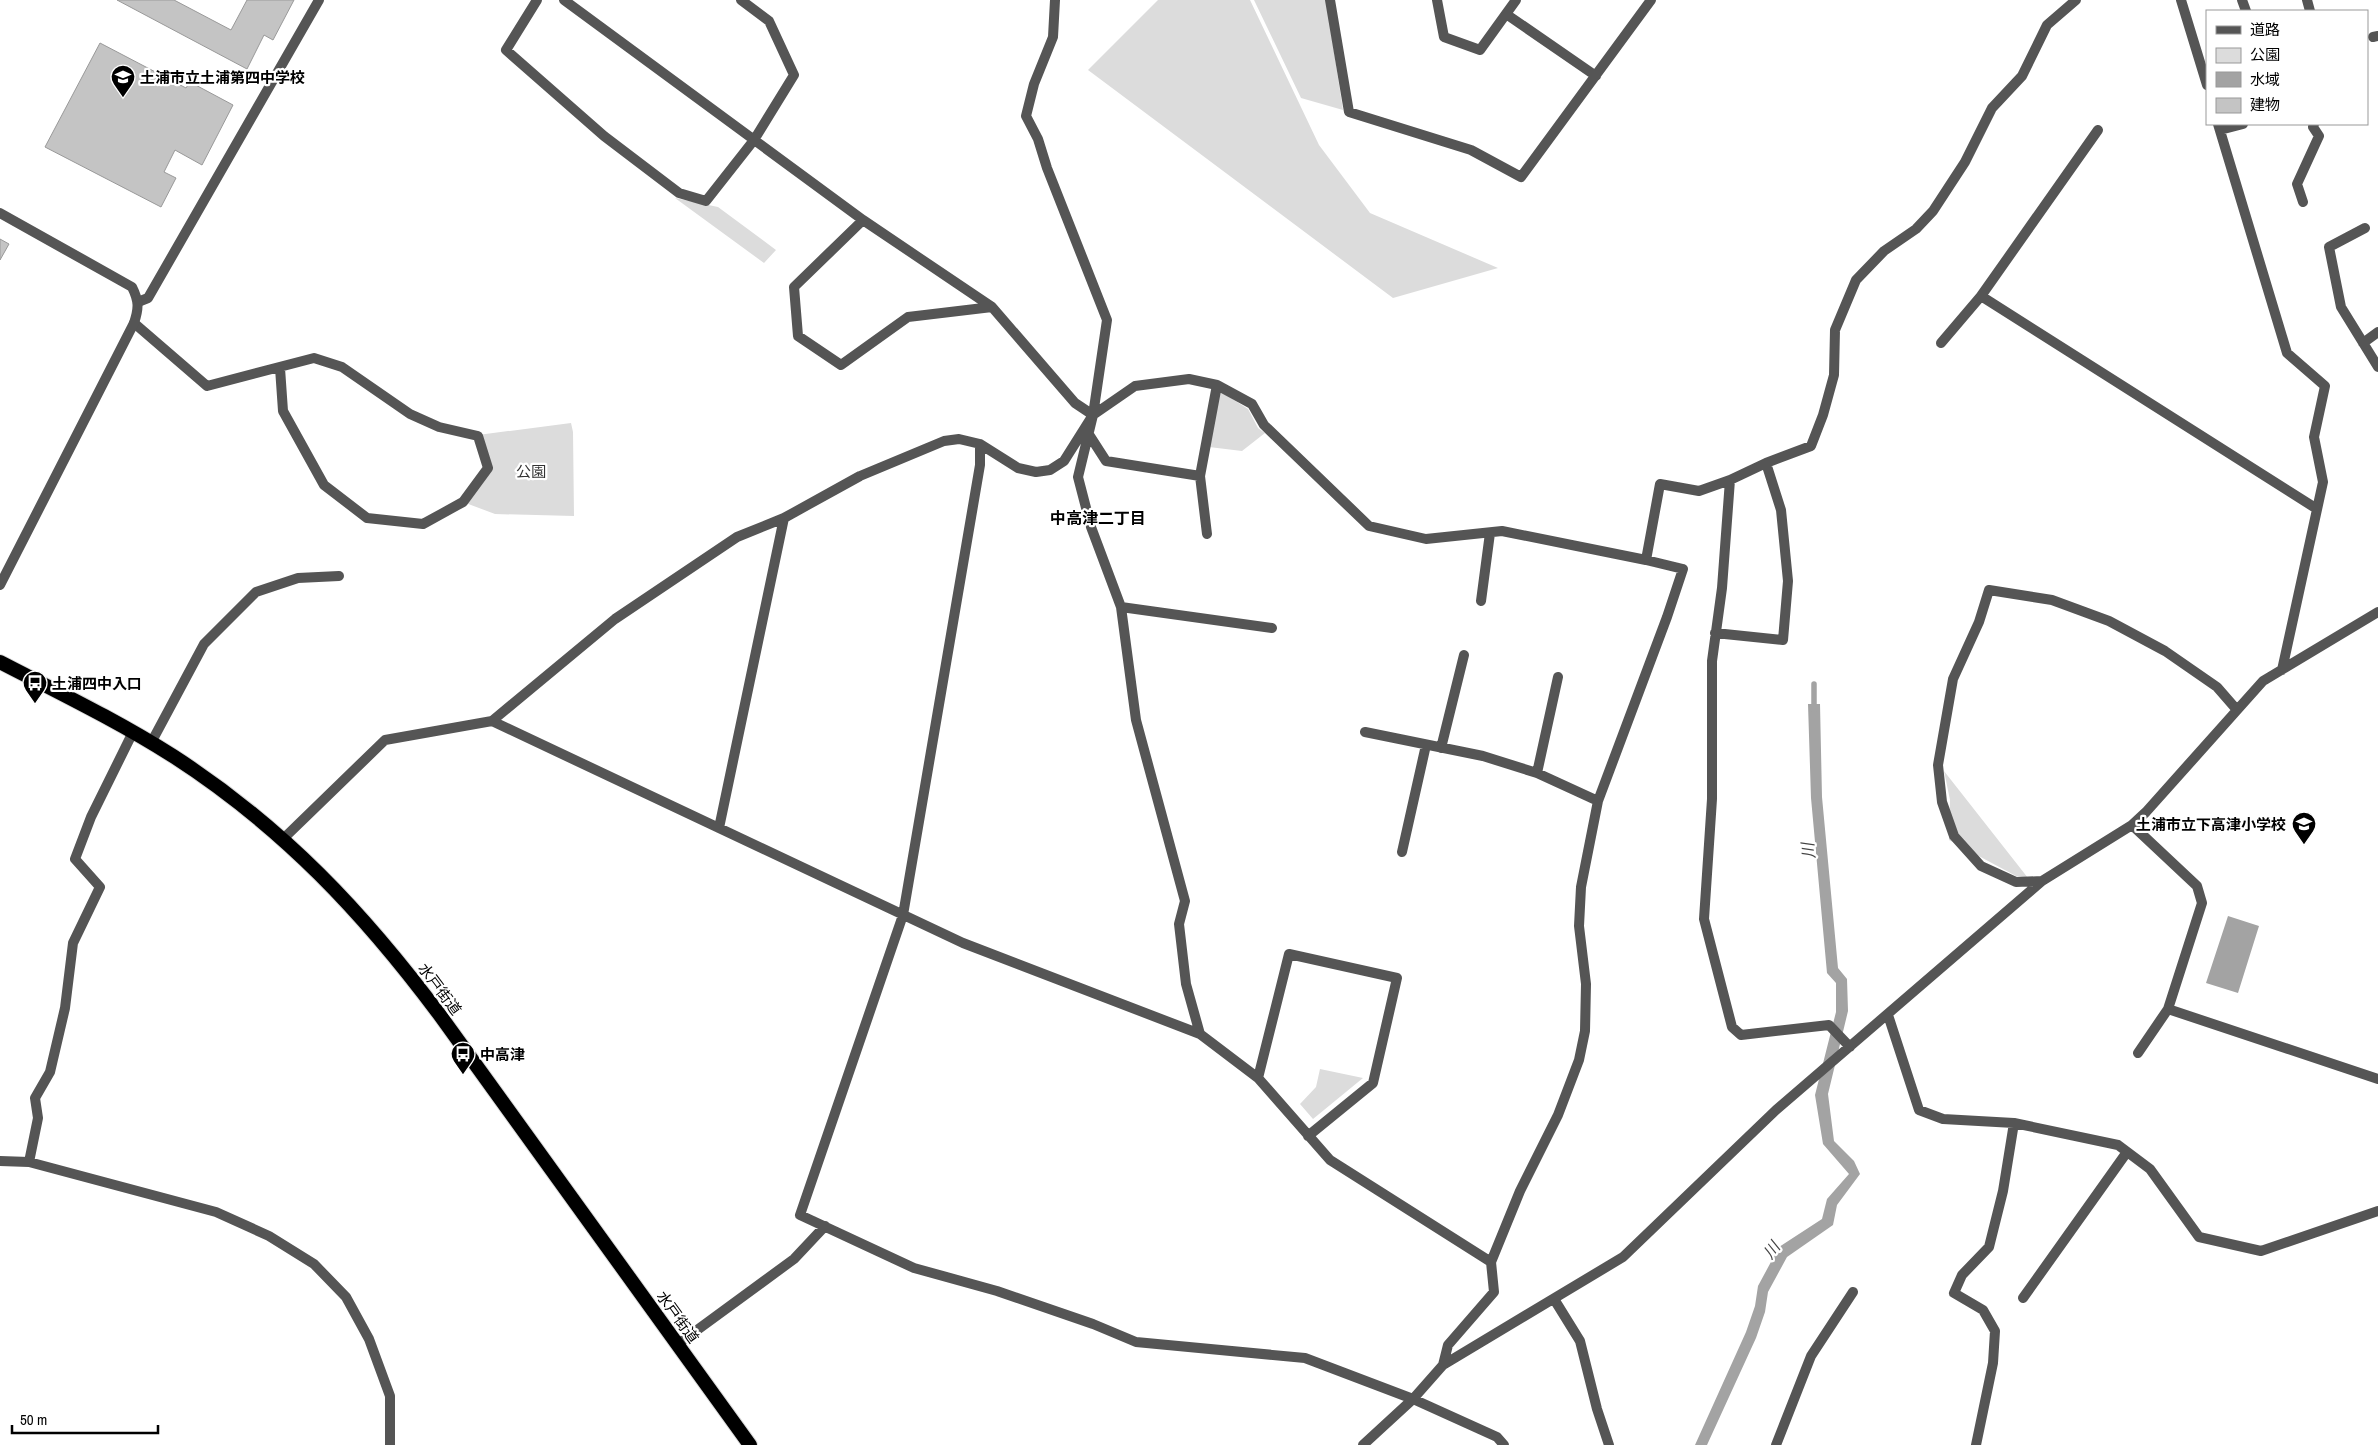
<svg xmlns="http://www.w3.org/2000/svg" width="2378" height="1445" font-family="'Archivo Narrow','Noto Sans JP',sans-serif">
  <rect width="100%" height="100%" fill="#fff"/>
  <path fill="#dcdcdc" d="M1158 0H1250L1319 145 1370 213 1498 268 1393 298 1088 70Z
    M1254 0H1326L1343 110 1301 98Z
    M675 198 718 207 776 250 764 263Z
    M1220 391 1248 409 1258 428 1265 433 1242 451 1209 447Z
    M571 423 573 432 574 516 495 514 463 502 488 469 478 435Z
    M1944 771 2028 878 2016 876 1949 840 1950 800Z
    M1320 1069 1363 1078 1313 1119 1300 1104 1316 1087Z"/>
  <path fill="#a3a3a3" d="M1808 704H1820L1822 797 1838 968 1847 979 1848 1011 1828 1094 1834 1141 1854 1161 1860 1174 1837 1205 1833 1225 1787 1257 1768 1292 1765 1312 1756 1338 1707 1445H1695L1746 1332 1755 1306 1758 1286 1779 1247 1822 1219 1827 1199 1849 1174 1823 1144 1815 1095 1836 1012V983L1827 973 1811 798Z
    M2228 916 2259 926 2238 993 2206 983Z"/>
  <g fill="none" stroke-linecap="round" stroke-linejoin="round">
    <path stroke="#a3a3a3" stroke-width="5.5" d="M1814 711V684"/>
  </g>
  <path fill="#c4c4c4" stroke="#999" d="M117 0H174L231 30 247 0H294L273 40 264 35 247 69Z
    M100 43 186 88 190 82 233 105 202 165 175 150 164 172 176 178 161 207 45 147Z
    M0 239 9 244 0 260Z"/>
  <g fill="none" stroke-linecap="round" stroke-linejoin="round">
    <defs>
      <path id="trunk" d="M0 662C58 692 118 721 173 756 283 827 364 913 442 1018L750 1445"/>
    </defs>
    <use href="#trunk" stroke="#dbdbdb" stroke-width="16"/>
    <path stroke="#555" stroke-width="10" d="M537 0 506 50 604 136 679 193 706 201 754 140 794 75 769 21 741 0
      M564 0 863 220 992 307 1075 403 1093 415
      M1055 0 1053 37 1034 84 1026 116 1038 139 1047 168 1107 320 1093 415 1078 477 1091 527 1121 607 1136 720 1185 901 1179 924 1186 984 1200 1034
      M1330 0 1349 112 1471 150 1521 177 1651 0
      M1437 0 1444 37 1480 50 1516 0
      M2181 0 2207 85
      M2242 0 2246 11
      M2307 0 2310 11
      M1506 14 1596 76
      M2373 37 2378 36
      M2218 124 2287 353 2325 386 2314 437 2323 482 2282 670
      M2220 130 2243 124
      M2303 202 2297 184 2319 136 2313 127 2314 124
      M863 220 794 287 798 336 841 365 908 317 992 307
      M2365 228 2329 247 2341 307 2378 367
      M1981 296 2098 130
      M138 302 148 298 319 0
      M134 323 207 386 314 358 342 367 410 414 439 427 478 436 488 468 463 502 423 524 367 518 324 485 283 411 280 368
      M1941 343 1981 296 2317 509
      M2363 343 2378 332
      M1088 433 1106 461 1200 476
      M980 444V465L903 915 800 1215 914 1268 997 1291 1093 1324 1136 1342 1305 1358 1413 1399 1497 1437 1504 1445
      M1766 463 1811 446 1823 415 1834 375 1835 330 1856 280 1884 251 1916 229 1933 211 1965 162 1992 108 2022 76 2047 25 2076 0
      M1207 534 1200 476 1217 385
      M1481 601 1490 533
      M1121 607 1272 628
      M1715 633 1783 640 1788 581 1781 510 1766 463 1730 480
      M492 721 615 619 737 537 784 518 860 476 944 441 959 439 980 444 1018 468 1036 472 1050 470 1064 461 1093 415 1135 386 1189 379 1217 385 1252 404 1264 425 1369 526 1426 539 1502 531 1646 560 1660 484 1699 491 1730 480 1722 588 1712 661V799L1704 919 1732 1027 1741 1035 1829 1025 1850 1047
      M1365 732 1483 756 1537 773 1598 801
      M151 743 204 644 256 592 298 578 339 576
      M1441 748 1464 655
      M1537 773 1558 677
      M2132 825 2197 886 2202 903 2168 1009 2138 1053
      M719 828 784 518
      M283 839 385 740 492 721 963 943 1200 1034 1258 1078 1330 1160 1491 1262
      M1402 852 1426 745
      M2042 881 2016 882 1981 866 1954 836 1942 802 1938 765 1953 679 1979 622 1989 590 2052 600 2109 621 2165 651 2217 687 2237 710
      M2168 1009 2378 1079
      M1888 1015 1919 1110 1943 1119 2014 1123 2118 1145 2150 1169 2199 1237 2261 1251 2378 1211
      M1258 1078 1289 954 1397 978 1373 1083 1308 1136
      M0 1161 29 1162 216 1212 269 1236 314 1264 346 1297 369 1339 390 1396V1445
      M29 1162 38 1118 35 1098 50 1072 65 1008 73 943 100 887 75 859 91 817 133 732
      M2023 1298 2127 1152
      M1554 1299 1580 1341 1597 1409 1609 1445
      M678 1344 794 1259 825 1226
      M1443 1365 1448 1345 1494 1292 1491 1262 1520 1191 1558 1115 1579 1060 1585 1031 1586 984 1579 926 1581 887 1598 801 1667 617 1683 569 1646 560
      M1363 1445 1413 1399 1443 1365 1623 1257 1776 1110 2042 881 2132 825 2146 812 2263 681 2378 612
      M1776 1445 1811 1356 1853 1292
      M1976 1445 1993 1363 1995 1331 1983 1310 1954 1293 1962 1275 1989 1247 2003 1191 2014 1123"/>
    <path stroke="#555" stroke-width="10" d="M0 213 132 287C139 301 139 308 134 323L0 585"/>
    <use href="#trunk" stroke="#000" stroke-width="14"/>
  </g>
  <defs>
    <symbol id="school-pin" viewBox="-11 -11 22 30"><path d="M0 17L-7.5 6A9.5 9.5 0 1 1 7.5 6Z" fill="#000" stroke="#fff"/><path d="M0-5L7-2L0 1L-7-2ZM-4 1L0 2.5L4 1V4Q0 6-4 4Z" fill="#fff"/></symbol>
    <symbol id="bus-pin" viewBox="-11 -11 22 30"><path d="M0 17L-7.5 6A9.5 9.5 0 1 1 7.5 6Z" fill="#000" stroke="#fff"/><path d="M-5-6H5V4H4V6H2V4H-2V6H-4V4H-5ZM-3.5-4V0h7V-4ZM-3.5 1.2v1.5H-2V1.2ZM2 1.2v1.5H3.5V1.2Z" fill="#fff"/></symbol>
  </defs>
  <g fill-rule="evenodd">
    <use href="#school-pin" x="109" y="63" width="28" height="38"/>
    <use href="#bus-pin" x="21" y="669" width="28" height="38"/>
    <use href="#school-pin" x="2290" y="810" width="28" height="38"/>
    <use href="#bus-pin" x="449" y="1040" width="28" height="38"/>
  </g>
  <g text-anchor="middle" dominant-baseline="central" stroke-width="4.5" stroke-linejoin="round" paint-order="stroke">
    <g font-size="15" font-weight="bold" fill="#000" stroke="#fff" text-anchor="start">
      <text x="140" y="77">土浦市立土浦第四中学校</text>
      <text x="52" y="683">土浦四中入口</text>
      <text x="2286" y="824" text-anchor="end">土浦市立下高津小学校</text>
      <text x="480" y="1054">中高津</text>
    </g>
    <g font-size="15" fill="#333" stroke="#fff">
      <text x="531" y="471">公園</text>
    </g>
    <g font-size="15" fill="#000" stroke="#fff">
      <text transform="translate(440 989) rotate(53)">水戸街道</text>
      <text transform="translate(678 1317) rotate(54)">水戸街道</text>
    </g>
    <g font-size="16" font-weight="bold" fill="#000" stroke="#fff">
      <text x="1098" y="518">中高津二丁目</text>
    </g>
    <g font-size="16" font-style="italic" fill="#444" stroke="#fff">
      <text transform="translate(1808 851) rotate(-96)">川</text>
      <text transform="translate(1771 1250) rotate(-53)">川</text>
    </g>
  </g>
  <rect x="2206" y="10" width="162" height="115" fill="#ffffff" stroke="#999999"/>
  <rect x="2216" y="26" width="25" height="8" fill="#555555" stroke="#999999"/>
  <text x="2250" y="35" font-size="15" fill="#000000">道路</text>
  <rect x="2216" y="48" width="25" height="15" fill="#dcdcdc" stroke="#999999"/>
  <text x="2250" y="60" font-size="15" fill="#000000">公園</text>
  <rect x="2216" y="72" width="25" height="15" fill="#a3a3a3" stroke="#999999"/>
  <text x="2250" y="85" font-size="15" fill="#000000">水域</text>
  <rect x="2216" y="98" width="25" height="15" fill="#c4c4c4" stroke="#999999"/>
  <text x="2250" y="110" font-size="15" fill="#000000">建物</text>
  <path d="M12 1425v8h146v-8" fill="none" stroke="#000000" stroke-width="2.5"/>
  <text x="20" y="1425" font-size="15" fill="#000000" stroke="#ffffff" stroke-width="4" paint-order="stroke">50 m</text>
</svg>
